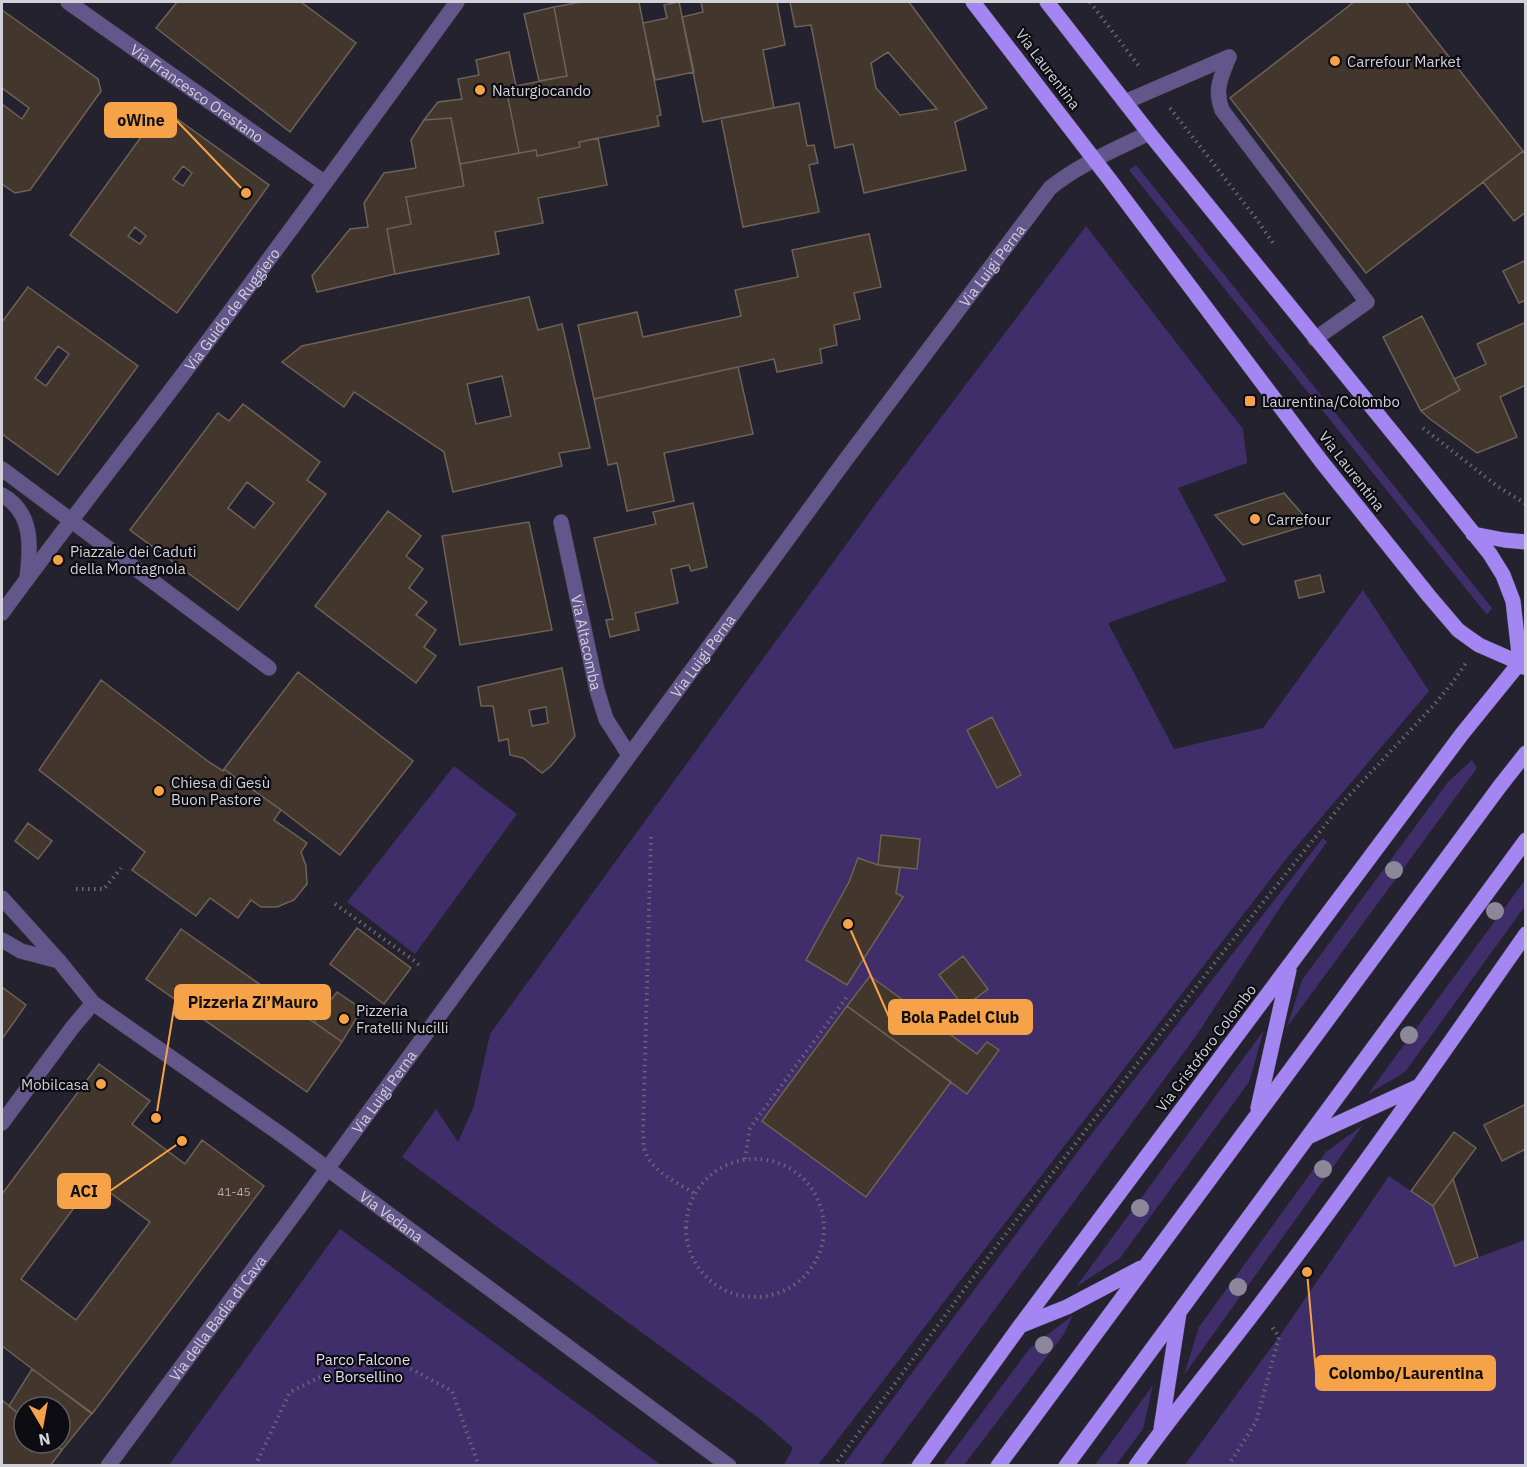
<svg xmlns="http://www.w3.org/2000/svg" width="1527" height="1467" font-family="'IBM Plex Sans',sans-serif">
  <rect width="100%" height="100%" fill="#24222e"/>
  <path fill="#402e6a" d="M1136 165 1492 608 1487 615 1129 170Z
    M1086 226 1243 429 1247 463 1178 488 1227 581 1108 623 1174 749 1263 728 1363 590 1429 691 1286 859 818 1465H784L793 1448 760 1419 402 1157 436 1109 458 1142 474 1106 490 1034 880 498Z
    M1472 760 1477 768 1287 1027 1302 980 1448 782Z
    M454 766 517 814 415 954 347 902Z
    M1323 838 1327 842 1283 903 1196 1036 880 1465H843L1079 1150Z
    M1525 880V906L1405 1072 1368 1094Z
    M1264 1030 1249 1082 1120 1258 1076 1287Z
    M1363 1125 1184 1375 1199 1327 1326 1152Z
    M1389 1176 1433 1206 1455 1266 1525 1240V1465L1184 1466 1279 1337Z
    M340 1229 661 1465H169Z
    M1073 1315 1064 1334 964 1465H943L1030 1348Z
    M1153 1385 1143 1429 1116 1465H1095Z"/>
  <path fill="#43372d" stroke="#6e6256" stroke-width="1.5" fill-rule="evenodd" d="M177 2H301L356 43 290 132 156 28Z
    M580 2H639L661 115 657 116 659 126 579 142 580 147 537 156 536 150 519 153 506 88 567 76 554 7Z
    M679 2 694 72 655 80 643 23 667 18 664 5Z
    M701 2H777L785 45 763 50 774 108 703 122 682 17 703 12Z
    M790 2H909L987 108 955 122 966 170 864 193 853 144 835 148 811 25 795 27ZM888 52 937 109 900 115 876 88 871 63Z
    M1354 2H1406L1523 151 1366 273 1230 98Z
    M554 7 567 76 539 81 524 14Z
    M2 10 98 79 101 91 30 190 15 193 2 184V104L22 119 29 108 2 88Z
    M509 52 516 86 506 88 519 153 460 164 451 118 424 120 438 102 462 99 458 79 479 75 476 60Z
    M799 103 807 146 814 145 818 163 809 165 819 212 743 227 721 118Z
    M162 108 269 185 177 313 70 235ZM183 166 192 173 183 186 173 179ZM135 227 146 236 140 244 128 236Z
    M451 118 464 186 406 197 411 224 387 229 395 274 317 292 312 276 350 229 368 227 364 203 384 173 416 168 411 140 424 120Z
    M598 138 607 185 538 198 543 223 495 232 499 254 395 274 387 229 411 224 406 197 464 186 460 164 536 150 537 156 580 147 579 142Z
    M1523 151 1526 155V212L1514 221 1483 182Z
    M869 234 881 287 854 293 860 319 834 325 837 345 820 349 822 363 777 372 774 359 594 399 578 325 637 312 643 337 741 316 735 290 798 277 792 250Z
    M1526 260V300L1519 303 1503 271Z
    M28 287 138 366 58 475 2 434V322ZM58 346 69 354 46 386 35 378Z
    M529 297 538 330 562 324 590 448 559 453 562 466 453 492 444 452 354 392 344 407 282 362 302 346ZM502 376 511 416 476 424 467 384Z
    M1422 316 1460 390 1421 411 1383 337Z
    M1526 322V385L1500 397 1517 437 1477 453 1430 419 1421 411 1460 390 1454 379 1486 364 1477 344Z
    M738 367 753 434 664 453 674 501 627 511 617 463 608 465 594 399Z
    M243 404 320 462 307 480 326 494 238 610 130 530 218 413 229 421ZM247 482 274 503 254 528 228 508Z
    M1284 493 1311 524 1243 545 1215 515Z
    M693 503 707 567 691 571 689 565 671 569 678 603 635 613 639 630 610 637 606 620 613 619 594 538 656 524 653 512Z
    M388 511 421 536 406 556 423 569 409 588 427 602 416 615 436 630 424 647 436 656 416 683 315 606Z
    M529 522 552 630 460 645 442 536Z
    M1320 575 1324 592 1299 598 1295 581Z
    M562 668 575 736 551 766 542 773 523 758 510 755 508 739 499 741 493 706H481L478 687ZM546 707 548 723 532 726 529 710Z
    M298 672 413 761 340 855 281 810 224 769Z
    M101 680 209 762 223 771 224 769 281 810 274 820 307 843 301 852 306 866 307 884 294 900 277 907H261L251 900 238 918 210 898 196 916 132 870 145 852 39 770Z
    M992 717 1021 775 997 788 967 730Z
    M28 823 52 841 38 859 15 841Z
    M881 835 920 839 917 869 878 865Z
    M858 858 878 865 900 868 896 893 903 897 847 985 806 960 849 882Z
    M357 928 411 968 384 1004 330 964Z
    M181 929 342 1042 307 1092 146 979Z
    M963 956 988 989 964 1007 939 975Z
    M870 976 977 1054 987 1042 999 1050 967 1094 847 1006Z
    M2 987 26 1005 2 1039Z
    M337 992 362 1009 342 1042 314 1022Z
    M847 1006 951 1082 866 1197 762 1121Z
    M99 1064 150 1101 132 1124 185 1164 202 1140 264 1186 92 1414 2 1346V1194ZM94 1181 150 1222 76 1320 21 1279Z
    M1526 1104V1149L1502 1161 1484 1125Z
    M1454 1132 1476 1148 1433 1206 1411 1191Z
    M1453 1179 1478 1257 1455 1266 1433 1206Z
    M32 1369 92 1413 62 1450 54 1443H60V1407H24V1418L9 1406Z
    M2 1400 24 1418V1443H54L62 1450 50 1466H2Z"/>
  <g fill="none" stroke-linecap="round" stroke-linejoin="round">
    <defs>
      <g id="minor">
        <path id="s1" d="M68 2 325 183"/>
        <path d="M1229 57C1221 77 1214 89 1222 110L1367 302 1315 339"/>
        <path d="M1125 102 1229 57"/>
        <path d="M2 469 269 668"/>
        <path d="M2 495C33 512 31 546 27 578"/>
        <path id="s2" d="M561 522 597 690 606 719 629 755"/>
        <path id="s3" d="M2 613C66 525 134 440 199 353 287 236 372 119 457 2"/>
        <path id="s4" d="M2 898 59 961 93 1003 286 1138 729 1466"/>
        <path d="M2 940 21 951 59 961"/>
        <path d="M2 1123 72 1028 93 1003"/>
        <path id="s5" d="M108 1466 300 1206 844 462 1050 188C1080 164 1114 150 1149 133"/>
      </g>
      <path id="major" d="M973 2 1110 180 1321 461 1429 596 1458 630 1469 638 1479 645 1520 663
        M1047 2 1149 133 1418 464 1490 554 1503 575 1513 601 1520 663 1523 667
        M1473 534 1504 540 1526 542
        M1258 1108 1289 970
        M1308 1137 1417 1087
        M1022 1325 1067 1307 1141 1268
        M1161 1429 1179 1313
        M919 1466 1020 1326 1462 734 1526 655
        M998 1466 1500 786 1526 753
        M1066 1466 1526 840
        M1136 1466C1175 1411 1218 1360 1258 1307 1351 1185 1438 1060 1526 934"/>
    </defs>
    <use href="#minor" stroke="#403e49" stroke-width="16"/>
    <use href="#major" stroke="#403e49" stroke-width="16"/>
    <path stroke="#686671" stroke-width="4" stroke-dasharray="1.5 4.5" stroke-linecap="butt" d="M1090 2 1141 69
      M1170 108 1255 217 1273 243
      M1423 428 1497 486 1526 504
      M651 837 643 1133C644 1137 643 1143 644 1147 649 1171 677 1182 695 1194
      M76 889H104L121 868
      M335 904 416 962 422 968
      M686 1228a69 69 0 1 1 138 0a69 69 0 1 1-138 0Z
      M745 1159 750 1128 849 994
      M255 1466 290 1392 342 1366 400 1363 452 1391 479 1466
      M834 1466 995 1248 1220 956 1346 799 1433 706 1453 682 1466 663
      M1228 1466 1256 1422 1279 1337 1272 1327"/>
    <use href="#minor" stroke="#63568b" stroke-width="15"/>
    <use href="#major" stroke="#a486f3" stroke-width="15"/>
  </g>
  <g fill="#8c889a">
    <circle cx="1394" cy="870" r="9"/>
    <circle cx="1495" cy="911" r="9"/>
    <circle cx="1409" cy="1035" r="9"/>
    <circle cx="1323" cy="1169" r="9"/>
    <circle cx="1140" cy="1208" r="9"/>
    <circle cx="1238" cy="1287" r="9"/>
    <circle cx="1044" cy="1345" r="9"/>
  </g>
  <g fill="#f6a248" stroke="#0d0c12" stroke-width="2">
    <circle cx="1335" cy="61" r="6"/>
    <circle cx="480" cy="90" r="6"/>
    <rect x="1244" y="395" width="12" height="12" rx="3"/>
    <circle cx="1255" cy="519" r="6"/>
    <circle cx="58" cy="560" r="6"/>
    <circle cx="159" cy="791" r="6"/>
    <circle cx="344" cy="1019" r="6"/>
    <circle cx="101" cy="1084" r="6"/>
  </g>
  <g text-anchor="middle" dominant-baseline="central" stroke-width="4.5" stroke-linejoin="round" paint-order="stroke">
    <g font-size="12" fill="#aeaaae">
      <text x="234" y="1191">41-45</text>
    </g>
    <g font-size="15" fill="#d2d1d9" stroke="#0d0c12" text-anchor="start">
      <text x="1347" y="61">Carrefour Market</text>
      <text x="492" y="90">Naturgiocando</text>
      <text x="1262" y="401">Laurentina/Colombo</text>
      <text x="1267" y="519">Carrefour</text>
      <text x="70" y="551">Piazzale dei Caduti<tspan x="70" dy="17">della Montagnola</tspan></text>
      <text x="171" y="782">Chiesa di Gesù<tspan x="171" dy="17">Buon Pastore</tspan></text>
      <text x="356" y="1010">Pizzeria<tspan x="356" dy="17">Fratelli Nucilli</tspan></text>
      <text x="89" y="1084" text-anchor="end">Mobilcasa</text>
    </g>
    <g font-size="15" fill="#d2d1d9" stroke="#0d0c12">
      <text transform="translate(1048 69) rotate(53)">Via Laurentina</text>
      <text stroke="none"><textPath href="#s1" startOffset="158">Via Francesco Orestano</textPath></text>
      <text stroke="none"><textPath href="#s5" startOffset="1491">Via Luigi Perna</textPath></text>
      <text stroke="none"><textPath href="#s3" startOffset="381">Via Guido de Ruggiero</textPath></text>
      <text transform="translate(1352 471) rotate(52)">Via Laurentina</text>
      <text stroke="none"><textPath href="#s2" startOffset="123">Via Altacomba</textPath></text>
      <text stroke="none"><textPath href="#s5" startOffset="1005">Via Luigi Perna</textPath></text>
      <text transform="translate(1206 1048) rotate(-53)">Via Cristoforo Colombo</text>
      <text stroke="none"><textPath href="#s5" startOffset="465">Via Luigi Perna</textPath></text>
      <text stroke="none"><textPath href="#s4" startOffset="506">Via Vedana</textPath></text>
      <text stroke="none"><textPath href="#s5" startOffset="184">Via della Badia di Cava</textPath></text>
    </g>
    <g font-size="15" fill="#e1dcf3" stroke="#0d0c12">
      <text x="363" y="1359">Parco Falcone<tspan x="363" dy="17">e Borsellino</tspan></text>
    </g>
  </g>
  <path fill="none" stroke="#f6a248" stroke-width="2" d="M246 193L176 120M156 1118L175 1002M848 924L889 1017M182 1141L110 1191M1307 1272L1316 1373"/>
  <g fill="#f6a248" stroke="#0d0c12" stroke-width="2">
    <circle cx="246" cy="193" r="6"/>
    <circle cx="156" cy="1118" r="6"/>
    <circle cx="848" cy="924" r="6"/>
    <circle cx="182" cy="1141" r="6"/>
    <circle cx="1307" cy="1272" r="6"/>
  </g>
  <g fill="#f6a248" stroke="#f6a248" stroke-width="2">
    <rect x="105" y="103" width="71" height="34" rx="6"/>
    <rect x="175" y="985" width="155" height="34" rx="6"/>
    <rect x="889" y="1000" width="143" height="34" rx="6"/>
    <rect x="58" y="1174" width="52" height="34" rx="6"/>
    <rect x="1316" y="1356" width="179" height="34" rx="6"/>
  </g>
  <g font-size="16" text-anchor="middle" font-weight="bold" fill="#111">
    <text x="141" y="126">oWine</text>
    <text x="253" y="1008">Pizzeria Zi’Mauro</text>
    <text x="960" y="1023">Bola Padel Club</text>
    <text x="84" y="1197">ACI</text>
    <text x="1406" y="1379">Colombo/Laurentina</text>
  </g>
  <rect width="1527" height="1467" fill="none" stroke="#d2d1d9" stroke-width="6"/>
  <g transform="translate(42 1425) rotate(170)"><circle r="28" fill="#0d0c12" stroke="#5c5b62" stroke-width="1.5"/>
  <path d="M0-4.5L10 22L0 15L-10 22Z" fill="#f6a248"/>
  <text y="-9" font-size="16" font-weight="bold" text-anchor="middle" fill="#d2d1d9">N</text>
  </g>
</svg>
